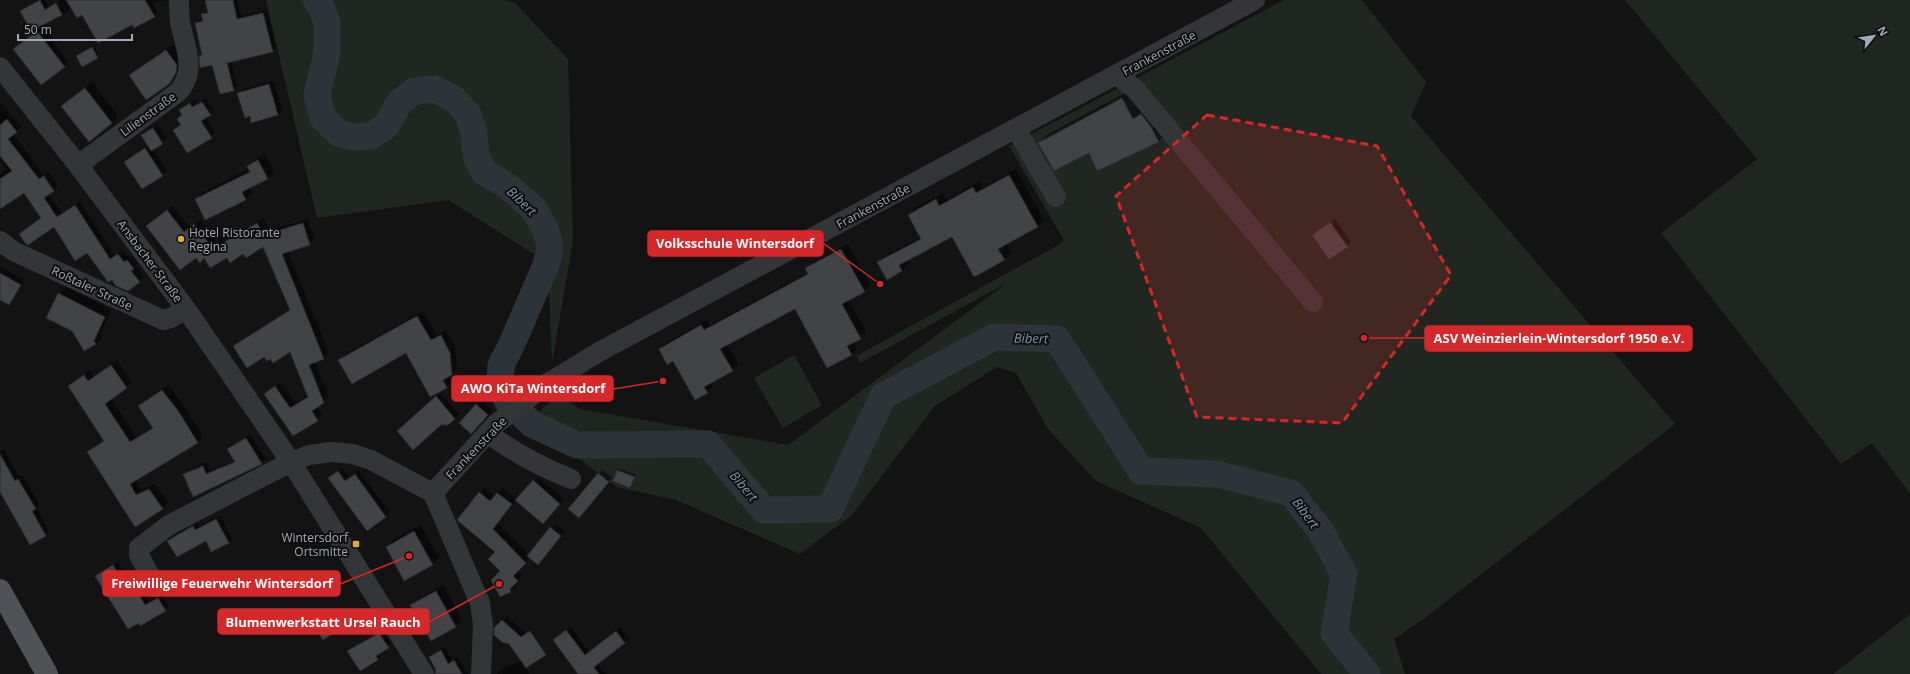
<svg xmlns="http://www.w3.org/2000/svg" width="1910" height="674" font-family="'Open Sans',sans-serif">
  <rect width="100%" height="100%" fill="#131314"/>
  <path fill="#1f2720" d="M266 0H504L515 3 568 59 573 241 552 363 548 263 448 200 317 218Z
    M1284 0H1362L1426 82 1411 116 1675 424 1425 618 1394 639 1405 674H1321L1201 528 1096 481 1048 429 1016 373 997 367 935 406 852 515 800 554 676 500 617 487 573 454 520 427 560 394 579 409 788 445 1007 283 860 363 856 356 1055 247 1064 240 1009 146Z
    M1625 0H1910V494L1872 443 1841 464 1661 233 1757 159Z
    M794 355 822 405 783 428 754 378Z
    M1910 614V674H1833Z"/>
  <path fill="#0007" d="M39 0H45L49 7 60 0H168L152 3 158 12 154 16 132 23 83 14 72 9 32 30 21 11Z
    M206 0H237L241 16 267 10 276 47 272 51 231 61 237 86 233 90 213 64 200 56 203 54 196 23 203 19 202 15 208 10Z
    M42 27 68 62 64 66 19 45Z
    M173 44 183 58 182 66 169 83 130 75 137 69Z
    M94 46 99 55 98 57 79 55Z
    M274 81 282 110 278 114 252 122 238 94 243 89Z
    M92 82 118 116 112 123 62 106Z
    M1131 90 1168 132 1159 141 1098 170 1089 152 1039 143 1048 134Z
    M206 98 214 110 206 117 215 132 211 137 174 131 182 124 178 119 183 114 180 110 195 99 197 103Z
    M0 102 21 127 13 134 44 175 49 172 58 186 49 194 62 213 80 201 115 256 123 250 129 258 132 256 137 263 135 266 144 277 139 282 87 252 54 226 20 234 42 217 24 192 0 208V174L7 169 0 160Z
    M158 124 167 139 153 149 167 171 162 175 125 162 149 146 142 135Z
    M265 154 274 172 268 178 249 188 252 193 246 199 206 218 196 199 202 193 249 169 248 166 254 160Z
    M1016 169 1044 220 1037 227 1006 243 1011 253 1004 260 952 235 906 260 908 264 902 271 879 263 885 256 921 237 909 215 915 208 943 193 946 200 980 181 983 187Z
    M173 206 190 228 200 220 217 242 223 237 225 241 263 218 270 230 308 219 314 239 309 244 288 251 329 353 323 358 315 362 329 397 317 406 322 415 293 435 266 394 281 382 295 403 308 395 290 350 271 357 234 346 240 341 291 308 264 245 244 253 227 257H196L147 226Z
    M1335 219 1351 242 1347 246 1313 235Z
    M848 244 870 285 864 291 848 299 866 332 853 341 857 349 851 354 796 308 727 344 738 364 732 370 711 382 713 386 707 392 674 360 660 349 666 343 707 320 710 325 808 272 806 268 812 263Z
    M0 266 25 280 9 304 0 299Z
    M66 287 111 310 100 334 102 337 96 344 59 294Z
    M423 311 437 335 446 330 455 347 457 369 449 376 452 382 447 387 431 396 406 352 340 360 345 354Z
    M117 360 132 382 111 398 136 437 153 427 139 406 168 385 185 407 203 437 197 443 136 479 141 490 155 484 168 503 135 526 88 452 105 440 70 386 90 370 94 376Z
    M441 393 459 414 448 424 402 427Z
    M481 400 492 410 475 428 461 423Z
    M250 434 266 459 261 463 194 496 185 474 189 470 207 462 211 471 235 461 228 450Z
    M4 449 19 477 23 475 39 504 36 507 49 531 45 535 0 490V452Z
    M342 468 350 478 359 471 390 512 368 530 329 478Z
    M620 469 636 475 630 487 618 471Z
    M602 470 612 477 583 513 570 509Z
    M538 477 564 499 547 519 516 500 497 523 529 555 556 524 565 531 542 559 530 557 517 570 522 576 515 583 516 586 511 591 501 571 480 493 485 488 495 496 502 488 517 499Z
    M220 516 232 539 228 543 206 540 169 541 197 523 199 526Z
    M421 525 439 558 433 564 405 580 387 547 393 540Z
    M118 562 135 591 141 587 150 601 162 595 169 606 165 610 139 622 96 576Z
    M443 585 462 620 455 626 412 606 418 599Z
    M302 609 313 625 302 633 293 614Z
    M507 616 526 633 530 630 545 653 526 667 529 674H497L501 669 522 661 510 643 495 628Z
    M571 627 589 652 620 627 629 638 596 664 606 674H579L558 636Z
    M383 631 391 643 379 653 381 655 377 659 349 652 369 637 370 639Z
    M445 647 452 660 458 657 468 674H436V668L430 657Z"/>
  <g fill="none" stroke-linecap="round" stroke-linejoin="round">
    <path stroke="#2c3339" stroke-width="27" d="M316 0 320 4 327 23V52L317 95 323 118 338 133 353 137 371 136 386 126 400 102 414 91 435 89 454 99 468 114 474 133 476 156 484 172 509 187 534 209 546 231 550 248 546 265 511 346 501 365 500 382 507 400 532 424 577 445 708 444 764 510 830 509 883 396 994 337 1057 339 1141 471 1217 474 1291 493 1320 530 1344 574 1334 633 1367 674"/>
  </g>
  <path fill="#424347" stroke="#2d2d30" d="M40 0 45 10 56 3 62 15 31 31 20 11Z
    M66 0H145L155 17 134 28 132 25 98 43 82 15 77 18Z
    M205 0H233L237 19 263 13 273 52 227 63 234 91 220 94 212 65 200 68 199 56 202 55 195 23 203 21 201 14 208 13Z
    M37 31 65 67 41 85 13 49Z
    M92 47 98 58 82 67 76 56Z
    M166 50 177 65 176 73 169 84 146 100 129 75Z
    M269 84 278 115 251 123 250 116 245 118 237 93Z
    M85 88 112 123 89 142 61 106Z
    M1122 98 1133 119 1141 114 1151 127 1159 142 1097 171 1089 153 1054 171 1038 143Z
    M202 102 211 115 201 121 212 138 187 153 173 130 181 125 177 119 182 115 179 110 190 103 192 107Z
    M7 119 17 132 8 139 39 179 44 176 54 191 44 198 57 217 75 205 110 259 118 254 124 262 127 260 134 269 131 271 140 282 128 291 116 286 112 280 108 282 87 253 75 261 54 227 28 245 26 244 19 234 41 218 24 193 0 209V179L12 171 0 156V125Z
    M153 128 163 144 151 151 141 135Z
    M145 148 163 176 142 189 124 162Z
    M258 160 268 179 242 192 246 200 205 220 195 199 250 172 247 166Z
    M1009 175 1038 227 998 249 1005 260 974 277 952 237 899 265 902 271 887 280 877 262 921 239 908 215 936 199 939 206 973 187 976 193Z
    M167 210 184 232 194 224 211 246 217 242 219 245 257 223 264 235 303 223 310 245 282 254 324 359 309 365 324 403 312 411 318 421 293 436 264 394 275 386 290 408 308 397 290 352 273 363 270 359 267 361 264 357 247 368 233 346 290 310 263 247 246 258 243 254 230 263 227 258 210 268 204 258 200 263 196 258 180 270 146 226Z
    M1330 222 1348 247 1329 260 1312 235Z
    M841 249 865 292 842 304 861 339 847 346 852 355 827 368 795 309 720 349 733 371 704 387 708 393 695 400 673 361 667 365 659 349 701 325 704 330 808 274 805 268Z
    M0 273 21 285 9 305 0 300Z
    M58 293 105 317 94 341 96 344 84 351 72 331 46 318Z
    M417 316 431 340 441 335 450 353 452 375 443 380 447 388 430 397 406 353 352 384 338 360Z
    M111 365 127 388 105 404 130 442 153 428 138 406 162 390 179 412 198 443 130 484 136 495 149 489 163 509 135 527 87 452 104 441 68 386 84 375 88 381Z
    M436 396 455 419 448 425H441L413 450 397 431Z
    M476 404 488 415 471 434 459 423Z
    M246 438 262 464 193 497 183 474 203 466 206 474 235 462 227 449Z
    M0 454 15 481 18 479 36 509 32 511 46 536 30 545 0 492Z
    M617 470 635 477 630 488 613 481Z
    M338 471 345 481 355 474 386 517 367 531 328 478Z
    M598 473 609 482 579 518 568 509Z
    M533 480 560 504 543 524 515 500Z
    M479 492 490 501 497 493 512 504 493 529 526 563 513 576 518 581 510 589 511 592 500 597 491 580 500 571 488 559 495 552 457 520Z
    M216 519 229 543 211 552 206 541 177 557 167 541 193 526 195 530Z
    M550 527 561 536 538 565 527 556Z
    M414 531 433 565 404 581 386 547Z
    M113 565 130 595 137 591 145 605 158 598 166 611 140 626 139 623 128 629 95 576Z
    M436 591 456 627 431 641 410 605Z
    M330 614 340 629 323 640 313 624Z
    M502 620 521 637 530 631 546 655 526 668 509 644 502 642 494 635V628Z
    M566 630 585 655 616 631 625 643 594 667 599 674H578L553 640Z
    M379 633 389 648 376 656 378 660 360 671 347 651Z
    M441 650 448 664 454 660 462 674H435L436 670 429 657Z"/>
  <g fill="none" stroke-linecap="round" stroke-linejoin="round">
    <path stroke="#343539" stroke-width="20" d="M0 67 78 165 186 309 291 462 424 674
      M1117 75 1135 89 1313 302
      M1016 129 1056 197
      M78 165 177 93C198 72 185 47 180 22 179 15 179 7 179 0
      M0 241 13 251 163 320 171 318 186 309
      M488 433C514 453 541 467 571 479
      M433 493 496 424 548 383 599 352 1255 0
      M156 587 139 555V548L169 525 291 462 309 455 331 452 353 454 371 460 433 493 480 603 483 625 481 674"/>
    <path stroke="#505258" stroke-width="22" d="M0 590 47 674"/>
  </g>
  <path fill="#d62828" fill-opacity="0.2" stroke="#d62828" stroke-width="3" stroke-dasharray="8 5" stroke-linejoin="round" d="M1207 115 1377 146 1451 275 1342 423 1197 417 1116 196Z"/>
  <g fill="#e6a739" stroke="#0e0e0f" stroke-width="1.5">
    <circle cx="181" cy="239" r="4"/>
    <rect x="352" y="540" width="8" height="8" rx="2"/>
  </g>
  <g text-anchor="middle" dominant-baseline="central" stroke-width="4" stroke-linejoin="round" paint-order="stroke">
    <g font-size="12" fill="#a5aab4" stroke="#0e0e0f">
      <text transform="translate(1159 53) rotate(-28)">Frankenstraße</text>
      <text transform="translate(148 114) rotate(-36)">Lilienstraße</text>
      <text transform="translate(873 206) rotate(-28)">Frankenstraße</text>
      <text transform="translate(150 261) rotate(53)">Ansbacher Straße</text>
      <text transform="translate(92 288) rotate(25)">Roßtaler Straße</text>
      <text transform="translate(476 448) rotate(-46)">Frankenstraße</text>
    </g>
    <g font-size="12" fill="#a5aab4" stroke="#0e0e0f" text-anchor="start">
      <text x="189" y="232">Hotel Ristorante<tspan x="189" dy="14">Regina</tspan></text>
      <text x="348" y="537" text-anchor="end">Wintersdorf<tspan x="348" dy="14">Ortsmitte</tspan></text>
    </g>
    <g font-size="13" font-style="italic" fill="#7e98ad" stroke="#0e0e0f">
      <text transform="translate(522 201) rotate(44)">Bibert</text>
      <text transform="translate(1031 338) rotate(1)">Bibert</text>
      <text transform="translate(744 486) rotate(50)">Bibert</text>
      <text transform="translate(1306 513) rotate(53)">Bibert</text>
    </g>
  </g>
  <path fill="none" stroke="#d62828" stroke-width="1.5" d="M880 284L823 243M1364 338L1425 338M663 381L613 389M409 556L340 584M499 584L429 622"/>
  <g fill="#d62828" stroke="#0e0e0f" stroke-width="1.5">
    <circle cx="880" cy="284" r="4"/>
    <circle cx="1364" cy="338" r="4"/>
    <circle cx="663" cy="381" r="4"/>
    <circle cx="409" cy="556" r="4"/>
    <circle cx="499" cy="584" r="4"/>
  </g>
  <g fill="#d62828" stroke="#d62828" stroke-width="1.5">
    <rect x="648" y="231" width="175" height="25" rx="4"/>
    <rect x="1425" y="326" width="267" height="25" rx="4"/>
    <rect x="452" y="376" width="161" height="25" rx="4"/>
    <rect x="103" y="571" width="237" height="25" rx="4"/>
    <rect x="218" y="609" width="211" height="25" rx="4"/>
  </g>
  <g font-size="13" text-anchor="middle" font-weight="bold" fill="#fff">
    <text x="735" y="248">Volksschule Wintersdorf</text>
    <text x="1559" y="343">ASV Weinzierlein-Wintersdorf 1950 e.V.</text>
    <text x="533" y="393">AWO KiTa Wintersdorf</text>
    <text x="222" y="588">Freiwillige Feuerwehr Wintersdorf</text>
    <text x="323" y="627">Blumenwerkstatt Ursel Rauch</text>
  </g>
  <g transform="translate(1874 36) rotate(60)" stroke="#0e0e0f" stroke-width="3" paint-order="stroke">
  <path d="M0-3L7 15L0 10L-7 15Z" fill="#a5aab4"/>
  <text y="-6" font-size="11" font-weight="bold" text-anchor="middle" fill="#a5aab4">N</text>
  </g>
  <path d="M18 34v6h114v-6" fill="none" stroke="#a5aab4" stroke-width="2"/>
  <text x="24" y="34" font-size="12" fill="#a5aab4" stroke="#0e0e0f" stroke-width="3" paint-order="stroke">50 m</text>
</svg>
